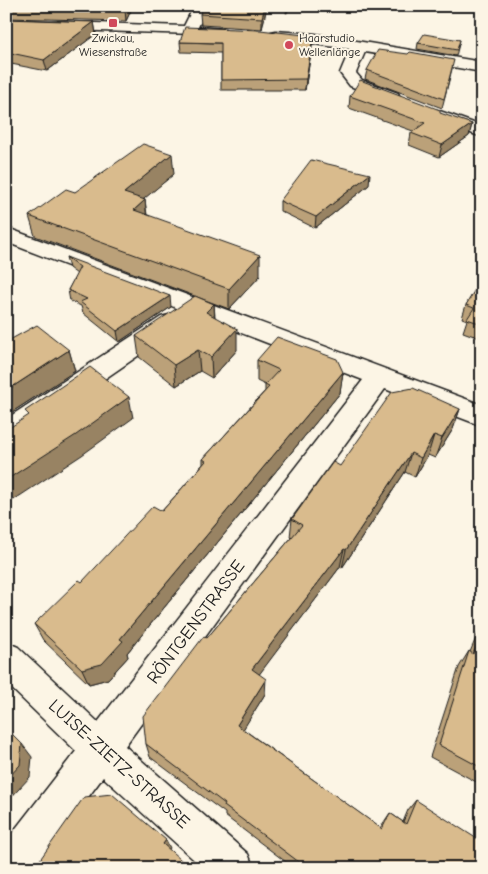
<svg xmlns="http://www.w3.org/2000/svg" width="488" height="874" font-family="'Comic Neue',sans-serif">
  <rect width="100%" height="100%" fill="#fcf5e5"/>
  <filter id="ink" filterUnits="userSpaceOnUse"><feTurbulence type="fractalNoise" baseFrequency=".02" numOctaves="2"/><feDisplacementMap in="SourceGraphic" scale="10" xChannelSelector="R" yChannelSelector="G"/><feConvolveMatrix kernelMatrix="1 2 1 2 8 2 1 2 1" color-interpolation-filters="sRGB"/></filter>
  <g filter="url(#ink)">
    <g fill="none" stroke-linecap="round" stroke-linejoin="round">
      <defs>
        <path id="street" d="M194 6H208L198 27 225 29 227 32 225 35 6 28V20L184 26Z
          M276 31 315 34 482 62V72L365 52 356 73 362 80 398 93 400 97 398 101 392 102 350 86 340 73 350 49 271 38 269 35 271 32Z
          M437 110 482 126V137L431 119 428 115 431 111Z
          M10 229 482 405V426L385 389 125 746 248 854 254 868H203L103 777 36 868H6V841L76 751 6 683V642L18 647 98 722 363 380 6 242V230Z
          M169 315 177 317 181 323 177 329 16 440 6 444V419L161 317Z"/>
      </defs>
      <use href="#street" stroke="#1c1c1c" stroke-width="3"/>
      <path stroke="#1c1c1c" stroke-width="2" stroke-dasharray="3 2" stroke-linecap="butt" d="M286 13 291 6"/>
      <use href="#street" fill="#fcf5e5" fill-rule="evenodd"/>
    </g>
    <path fill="#bba179" stroke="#1c1c1c" d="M6 6H133L126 21 6 18Z
      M145 6H192L190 9Z
      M204 6H267L262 29 201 25 200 14Z
      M6 19 94 22 96 34 47 71 6 63Z
      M460 40 456 56 417 49 418 43Z
      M180 42 312 46 305 90H221V53L181 52Z
      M452 69 442 108 365 79 367 70Z
      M350 96 440 114 472 124 469 136 439 157 409 145 411 133 413 131 349 108Z
      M174 174 143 199 145 200 147 215 260 276 229 309 35 236 29 216 75 192Z
      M369 185 315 228 280 211V201Z
      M66 257 171 307 119 342 83 313 81 306 70 301 68 290 77 274 69 268Z
      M482 278V339L463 332 467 320 462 318 466 305Z
      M214 304 215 317 237 350 212 378 200 371 176 386 139 357 136 336Z
      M6 342 69 350 75 371 12 412 6 407Z
      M257 360 343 372 340 393 127 653 128 657 108 679 89 684 43 640 34 624 82 582 162 511 203 464V459L265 391V385L257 381Z
      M460 409 453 429 435 458 428 455 415 477 405 472 342 568 340 567 259 674 265 694 243 729 380 828 390 813 403 822 408 810 416 800 482 868H294L225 816V813L150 757 146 744 207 638 291 538 290 537 292 519 340 466Z
      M482 624V785L430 757 459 667 469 651 470 652Z"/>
    <path fill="#988363" stroke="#1c1c1c" d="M127 6H133L126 21 125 10Z
      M265 6H267L262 29V18Z
      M94 22 96 34 47 71 44 60Z
      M313 36 312 46 305 90 306 79Z
      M472 124 469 136 439 157 442 145Z
      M172 154 174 174 127 213 124 193Z
      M370 174 369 185 315 228 316 217Z
      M145 200 147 220 134 210Z
      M260 255V276L229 309V289Z
      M170 296 171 307 119 342 117 331Z
      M214 304 215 324 206 312Z
      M237 329V350L212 378 211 357Z
      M69 350 75 371 12 412 6 396V391Z
      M198 350 200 371 176 386 174 365Z
      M343 372 340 393 127 653 128 657 108 679 89 684 82 669 120 639Z
      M129 397 133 418 82 455 6 505V480Z
      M460 409 453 429 435 458 442 438Z
      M434 435 428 455 415 477 421 458Z
      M411 453 405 472 342 568 346 550Z
      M344 549 340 567 252 684V669Z
      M266 679 265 694 238 738 237 725Z
      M22 744 32 757 30 777 6 803V780Z
      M166 840 170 848 167 852 163 844Z"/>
    <path fill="#d9bb8d" stroke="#1c1c1c" d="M6 6H127L125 10 6 7Z
      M204 6H265L262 18 200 14Z
      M6 19 94 22 44 60 6 52Z
      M185 27 260 30 313 36 306 79 221 80V43L180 42Z
      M424 34 460 40 457 50 418 43Z
      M378 50 408 54 410 52 454 60 444 99 367 70Z
      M360 80 440 110V113L472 124 442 145 411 133 425 123 350 96Z
      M143 144 172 154 124 193 145 200 134 210 260 255 229 289 29 216 66 189 75 192Z
      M311 160 370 174 316 217 280 201Z
      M66 257 170 296 117 331 80 302 87 299 68 290 80 267Z
      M482 278V324L467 319 474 308 466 305Z
      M195 296 214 304 206 312 237 329 211 357 198 350 174 365 136 336Z
      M37 325 69 350 6 391V342Z
      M277 337 337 359 343 372 120 639 123 641 102 664 82 669 34 624 79 580 82 582 153 506 162 511 206 461 203 459 269 387 265 385 279 370 257 360Z
      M90 367 129 397 76 435 6 480V430L29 415 25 411Z
      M413 388 460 409 442 438 434 435 421 458 411 453 346 550 344 549 252 669 266 679 237 725 382 829 390 813 406 824 416 800 482 842V868H307L224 806 225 804 146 744 143 716 204 636 207 638 302 525 292 519 333 462 340 466 392 392Z
      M482 633V768L439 745 469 651 473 654Z
      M6 728 22 744 20 765 6 780Z
      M112 794 166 840 163 844 190 868H34L84 797Z"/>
  </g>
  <g fill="#d1495b" stroke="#fcf5e5" stroke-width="2">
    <rect x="108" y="18" width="10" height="10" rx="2.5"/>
    <circle cx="289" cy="45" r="5"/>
  </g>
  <g text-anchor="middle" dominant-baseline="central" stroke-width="4" stroke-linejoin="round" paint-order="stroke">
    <g font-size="12" fill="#1c1c1c" stroke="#fcf5e5">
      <text x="113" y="38">Zwickau,<tspan x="113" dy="14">Wiesenstraße</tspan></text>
      <text x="299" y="38" text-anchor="start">Haarstudio<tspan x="299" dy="14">Wellenlänge</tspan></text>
    </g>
    <g font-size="18" fill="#1c1c1c" stroke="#fcf5e5">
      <text transform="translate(196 622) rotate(-53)">RÖNTGENSTRASSE</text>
      <text transform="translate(119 764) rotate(42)">LUISE-ZIETZ-STRASSE</text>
    </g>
  </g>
  <rect width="488" height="874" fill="none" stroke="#fcf5e5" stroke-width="25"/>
  <rect x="12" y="12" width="463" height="849" fill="none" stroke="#1c1c1c" stroke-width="2" filter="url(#ink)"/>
</svg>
